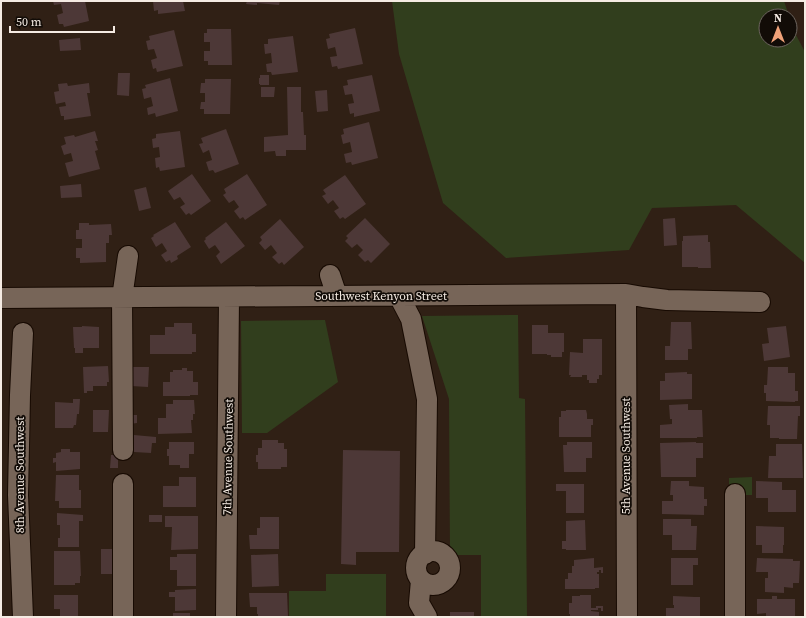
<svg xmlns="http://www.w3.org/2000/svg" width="806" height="618" font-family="'Source Serif 4',serif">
  <rect width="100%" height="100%" fill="#302015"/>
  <path fill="#313e1d" d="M392 1H784L789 16H766V40H790V18L796 35 805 52V263L736 205 652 208 629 250 506 258 443 203 399 54Z
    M518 315 519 398 525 399 527 617H481V555H450L449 399 422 316Z
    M325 320 338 382 267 433H242L241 321Z
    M752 477V495H741L729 491V478Z
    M326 574H386V617H289V591H326Z"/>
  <path fill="#4d3837" d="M53 1H85L89 21 64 27 63 24H59L57 15 63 13 61 4 54 5Z
    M153 1H183L185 11 158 14V10L154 11Z
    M247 1H280L279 5 257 3V5L246 4Z
    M355 28 363 64 338 69 337 66 332 67 330 57 337 56 335 47 328 49 326 39 330 38 329 34Z
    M207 29H231L232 65H208V61H204V51H210V42H204V33H207Z
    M174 30 183 66 157 72 156 68 153 69 151 60 157 58 154 49 148 50 146 41 150 40 149 36Z
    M293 36 298 72 272 75 271 72H267L266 64 272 63 271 53 265 54 264 44H268V39Z
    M80 38 81 50 60 51 59 40Z
    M118 73H130L129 96 117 95Z
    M260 75H269V85H260V84H259V78H260Z
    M372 75 380 111 354 117V113L350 114 348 104 354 103 352 94 345 95 343 86 348 85 347 80Z
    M170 78 178 111 156 117 155 113 148 115 147 108 153 106 151 97 144 99 142 89 146 88 145 85Z
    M205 79H231L230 114H204V109H200L201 102H205V93H200L201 83H205Z
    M67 83 68 86 89 83 90 93H87L91 116 64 120V116H61L59 107 66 106 65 102 56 104 54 92 59 91 58 84Z
    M261 87H275L274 97H261Z
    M287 87H301V112H303L304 135H306V150H286V156H276L275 151 264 152V137L288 135Z
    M327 90 328 111 317 112 315 91Z
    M369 122 378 158 352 165 351 162 346 163 344 154 352 152 350 142 343 144 341 135 344 134 343 129Z
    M226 129 239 164 215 173 213 170 209 171 206 162 212 160 209 150 203 153 199 144 203 143 201 138Z
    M95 131 98 141H95L98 150 95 151 100 169 69 177 65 163 73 161 71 153 64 155 61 146 66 144 64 137 74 135 75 137Z
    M180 131 185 167 160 171 159 167 156 168 155 158 160 157 159 147 153 148 152 139 156 138V134Z
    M192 174 211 201 191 215 189 213 186 215 180 207 185 204 180 197 174 200 168 191Z
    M247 174 267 205 245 220 243 217 240 219 234 211 239 207 234 200 229 203 223 195 226 193 224 189Z
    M345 175 366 204 345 219 343 217 340 219 334 211 339 208 333 200 328 204 322 196 326 194 323 190Z
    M81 184 82 197 61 198 60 186Z
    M146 187 151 208 139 211 134 190Z
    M365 218 390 244 371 263 368 260 365 262 358 255 363 250 357 244 352 248 345 241 348 238 346 236Z
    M675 218 677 245 664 246 663 219Z
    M280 219 304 247 284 265 282 262 279 264 272 257 277 253 271 245 265 250 259 243 262 240 260 237Z
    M175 222 191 247 177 256 178 259 171 263 170 260 166 262 161 255 167 251 162 243 156 247 151 238 154 236 153 235Z
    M226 222 245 246 221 264 216 256 220 252 215 245 209 249 204 241 206 239 205 238Z
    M79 223H89V225L111 224 112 235H109V243H106V262L80 263V258H76V248H82V239H76V230H79Z
    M708 235V242H710L711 268H698V267H682V241H683V236Z
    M671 322H691L692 349H688V360H665V346H670Z
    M174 323H192V334H196V352H192V354H150V335H165V327H174Z
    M532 325H548V333H564V352H562V357H551V355H547V354H532Z
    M82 326 99 327V348H83V353H75V348H74L73 327H82Z
    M786 326 790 357 764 361 762 344 769 343 767 328Z
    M583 339H602V375H599V379H597V383H589V380H587V375H582V377H570L571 375H569L570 352 583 353Z
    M108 366 109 382H107V386H93V391H87V393H84L83 367Z
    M131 367H149L148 387 131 386Z
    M768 367H788V373H795V391H798V401H795V402L766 401V393H764V385H767Z
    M182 368H187V371H193V382H198V395H190V396H163V382H170V372H173V370H182Z
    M687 372V374H692V399L660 400V381H665V373Z
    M73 399H80L79 414H77L76 425H74L73 428H55V402L73 403Z
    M173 400H194L195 414H193V420H191L192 433 158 434V418H166V404H173Z
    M688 404V410H702L703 437H697V438H660V425L672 424V419H670L669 405Z
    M768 406H800V416H798L797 439H779V438H770V425H767Z
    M93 410H109L108 432H93Z
    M566 410H586L587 414V419H593V425H591V437H559V417H561V411H566Z
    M130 415H137V423L130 424Z
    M134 435 156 437V443H152L151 453 134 452Z
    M262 440H278V443H284V449H287V467H281V469H258V462H256V455H258V448H262Z
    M169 442H194V454H189V468H180V465H169V456H167V449H169Z
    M567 442H592V458H586V472H564L563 445H567Z
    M696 442V443H703V458H696V477H661L660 443Z
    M776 444H802L803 478H768L769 456H776Z
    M61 449H70V452H80V469L56 471V462L53 463V458H56V453L61 452Z
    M343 450 400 451 399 552H356V565L341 564Z
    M111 455H118V468H110Z
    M56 475H79V490H81V508H59V501H55Z
    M179 477H196V507H163V486H179Z
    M671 481H689V486L704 487V499H707V506H704V515L662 514V501H673V495H670Z
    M756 481 782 482V490H796V512H768V498H756Z
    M556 484H584V513H566V491H556Z
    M57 513 83 515V521H79V547H58V538H60V525H57Z
    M149 515H162V522H149Z
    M165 516H198V549L171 550 172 527H165Z
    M260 517H279V549H250L249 535H257V528H260Z
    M663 519H691V526H697L696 550H672V535H663Z
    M585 520 586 550H566V549H562V541H566V521Z
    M756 526 784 527V545H783V553H762V545H756Z
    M101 549H119V574H101Z
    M54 551H80L81 576H80V583H75V585H54Z
    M177 554H196V586H177V570H170V557H177Z
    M278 554 279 586 252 587 251 555Z
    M594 558V568L603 567V573H601V570H599V572H597V574H599V588H595V589H565V579H568V573H572V566H574V560Z
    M671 558H698V565H693V585H671Z
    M757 558 793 559V561H800L799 583H793V588L784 587V593L765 592V578H768V572H756Z
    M196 589V610L175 611V597H169V592H175V590Z
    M249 593H287L288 617H258V614H257V607H250Z
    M54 595H78V617H60V609H54Z
    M580 595H591V608H596V606H603V611H601V608H598V610H591V611L599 612V617H570V614H569V603H572V596H580Z
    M673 596 695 597H700V617H666V608H674V605H673Z
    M772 596H777V599H795V617H766V613L757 614V599H772Z
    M450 612H474V617H450Z
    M173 613H190V617H173Z"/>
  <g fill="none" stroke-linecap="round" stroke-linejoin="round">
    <defs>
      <path id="minor" d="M330 275 337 296
        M626 294 627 617
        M399 296 411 319 427 399 425 554
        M1 298C209 298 417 296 626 294L643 297 667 300 760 302
        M23 333 20 395 18 495 23 617
        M123 450 122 298 128 256
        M123 484V617
        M735 494V617
        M416 568a17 17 0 1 1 34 0a17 17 0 1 1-34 0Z
        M421 580 419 603 427 617
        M226 617 229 298"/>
    </defs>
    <use href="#minor" stroke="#170a02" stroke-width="22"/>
    <use href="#minor" stroke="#776558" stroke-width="20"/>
  </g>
  <g text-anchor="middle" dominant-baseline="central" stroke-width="3.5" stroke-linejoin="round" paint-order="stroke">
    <g font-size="12" fill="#f5ebe3" stroke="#120c07">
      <text x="381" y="296">Southwest Kenyon Street</text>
      <text transform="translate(626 456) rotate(-90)">5th Avenue Southwest</text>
      <text transform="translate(228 457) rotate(-89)">7th Avenue Southwest</text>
      <text transform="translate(20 475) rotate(-90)">8th Avenue Southwest</text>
    </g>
  </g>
  <rect width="806" height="618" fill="none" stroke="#f5ebe3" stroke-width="4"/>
  <g transform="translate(778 28)"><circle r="19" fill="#120c07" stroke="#6d655f"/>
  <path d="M0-3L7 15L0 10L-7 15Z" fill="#f0a279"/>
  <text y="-6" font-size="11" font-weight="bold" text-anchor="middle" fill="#f5ebe3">N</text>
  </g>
  <path d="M10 26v6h104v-6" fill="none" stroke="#f5ebe3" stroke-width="2"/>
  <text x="16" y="26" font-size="12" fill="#f5ebe3" stroke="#120c07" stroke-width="3" paint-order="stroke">50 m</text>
</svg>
